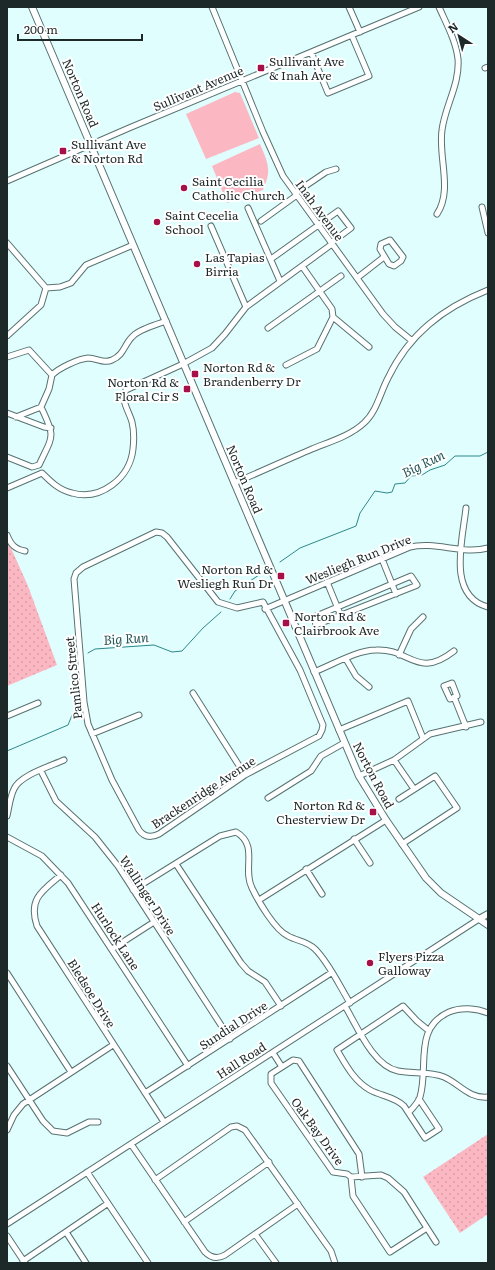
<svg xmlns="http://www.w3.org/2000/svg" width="495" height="1270" font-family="Literata,serif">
  <defs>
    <pattern id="park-dots" width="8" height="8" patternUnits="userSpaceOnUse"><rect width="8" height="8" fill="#fbb8c3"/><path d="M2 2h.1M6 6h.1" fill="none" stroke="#d79ea8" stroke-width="1.8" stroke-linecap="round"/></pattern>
  </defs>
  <rect width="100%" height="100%" fill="#e0fefe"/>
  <path fill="url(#park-dots)" d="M7 539 28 586 57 665 7 686Z
    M488 1134V1214L460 1233 423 1177Z"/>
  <path fill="#fbb8c3" d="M235 92 240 93 259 138 206 159 186 114Z
    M260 144C268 163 272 170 263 190L227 203 212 166Z"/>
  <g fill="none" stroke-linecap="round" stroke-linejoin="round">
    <path stroke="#2e8889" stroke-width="1" d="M280 562 300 548 356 526 360 513 375 491 387 493 392 492 395 484 405 483 411 476 422 475 430 470 445 465 455 456H480L488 452
      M230 599 235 591 262 573
      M88 653 95 649 154 645 172 652 182 651 203 628 221 612
      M7 751 68 725 73 713"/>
    <defs>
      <path id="minor" d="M212 7 263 132 283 176 383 314 395 327 411 340
        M349 7 360 32
        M311 52 328 93 369 76 352 36
        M485 68 488 67
        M7 181 129 128 419 7
        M295 193 326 172 336 169
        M482 207 488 233
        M248 208 280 281
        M437 214C453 190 438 157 442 130 445 106 460 84 458 59 456 41 446 23 439 7
        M261 221 297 195
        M211 226 246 307
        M390 240 403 257 401 261 394 266 389 264 380 249 381 244Z
        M7 243 46 288 41 305 7 336
        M271 259 338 211 351 228 331 243
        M357 278 384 257
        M46 288 60 287 71 283 86 265 133 245
        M333 317 369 347
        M268 328 341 276
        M7 357 29 350 52 375
        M286 365 317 349 333 317 332 309 302 266
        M52 375C59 368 78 359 88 358 97 358 104 364 112 360 124 355 124 345 132 337 139 329 156 325 166 321
        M7 413 44 427 51 428
        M16 417 41 407 49 389 52 375
        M7 457 32 467 39 465C53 435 56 438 41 407
        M234 483C260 472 286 460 312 449 329 442 350 436 364 423 377 411 380 393 388 378 409 334 443 308 488 290
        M7 488 42 473C51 482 59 490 72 493 101 501 130 478 133 449 134 440 134 430 132 422 129 411 120 400 126 390L183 364 212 348 225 334 246 307 332 244
        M466 508C463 538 446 596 488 607
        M156 532 162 533 167 537 218 602 237 608 263 602 300 670 323 725 322 730 319 736 245 775 159 834C151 838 144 837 139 830L112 780 88 724 84 702 74 579 76 573 83 567Z
        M7 535C11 545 15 549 25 551
        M382 559 396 594
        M411 576 417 585 415 586 316 625 314 617Z
        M327 582 341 616
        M265 609 410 547C436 541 462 555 488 548
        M399 655 411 629 423 617
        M346 659 356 676 369 687
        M314 672C332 665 357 650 376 650 410 648 417 680 454 651
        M452 683 457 696 450 699 444 686Z
        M193 693 245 775
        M454 697 466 727
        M7 716 38 703
        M339 730 408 701 423 738
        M92 734 139 715
        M394 760 414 789
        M41 771 56 801 95 837 118 866 230 1039
        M359 776 394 760 430 734 481 722
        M268 798 311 771 321 756 344 743
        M399 799 435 776 457 808 402 844
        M7 816C9 807 10 797 14 789 20 775 51 766 64 760
        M7 837 42 856 68 883 188 1066
        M354 839 370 863
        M176 864 241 963 248 971 265 982 281 1006
        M306 869 322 894
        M61 875C42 891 28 899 37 926L164 1122
        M133 890 220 836 236 832C259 845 242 869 252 888 258 901 275 930 288 936 297 941 307 941 315 949 329 963 339 985 350 1003
        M259 900 386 820
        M112 949 154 922
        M7 973 71 1072
        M345 1006C357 1026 373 1066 398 1071 413 1074 430 1071 444 1077 460 1084 469 1099 488 1097
        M273 1053 282 1067
        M7 1066 43 1121 53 1131 67 1133 89 1122H98
        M145 1093 331 973
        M419 1099 439 1129 425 1138 404 1106C395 1097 381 1096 370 1090 354 1081 346 1065 337 1050L403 1006 417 1021 428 1030
        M409 1112C413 1108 418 1103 420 1097 429 1067 413 1028 449 1012 461 1007 476 1008 488 1013
        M7 1130 14 1115 23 1104 113 1045
        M131 1144 205 1252C211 1258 218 1259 225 1255L298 1204
        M87 1172 148 1263
        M351 1177 353 1196 390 1252 427 1228
        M362 1177 359 1154 299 1061 293 1060 271 1074V1083L333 1172 347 1174 351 1177 381 1175 388 1178 404 1192 436 1242
        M155 1180 231 1127 237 1126 245 1130 331 1251 335 1263
        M184 1222 269 1162
        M7 1224 479 919
        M66 1232 86 1263
        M255 1234 276 1263
        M7 1236 25 1263
        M23 1261 107 1204"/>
      <path id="major" d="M32 7 359 776 386 820 426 878 441 893 488 925
        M479 919 488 914"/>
    </defs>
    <use href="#minor" stroke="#587272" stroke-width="7"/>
    <use href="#major" stroke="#587272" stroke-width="8"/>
    <use href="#minor" stroke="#fff" stroke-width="5"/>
    <use href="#major" stroke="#fff" stroke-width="6"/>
  </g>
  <g fill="#a61048" stroke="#fff" stroke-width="1.5">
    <rect x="257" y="64" width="8" height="8" rx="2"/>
    <rect x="59" y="147" width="8" height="8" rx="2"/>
    <circle cx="184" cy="188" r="4"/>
    <circle cx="157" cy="222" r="4"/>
    <circle cx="197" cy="264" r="4"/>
    <rect x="191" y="370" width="8" height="8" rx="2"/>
    <rect x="183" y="385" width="8" height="8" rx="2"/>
    <rect x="277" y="572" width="8" height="8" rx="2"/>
    <rect x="282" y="619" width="8" height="8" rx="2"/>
    <rect x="369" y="808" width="8" height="8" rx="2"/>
    <circle cx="370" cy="963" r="4"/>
  </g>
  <g text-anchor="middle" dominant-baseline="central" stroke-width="4" stroke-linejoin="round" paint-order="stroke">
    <g font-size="12" fill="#1d2828" stroke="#fff" text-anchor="start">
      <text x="269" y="61">Sullivant Ave<tspan x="269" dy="14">&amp; Inah Ave</tspan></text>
      <text x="71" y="144">Sullivant Ave<tspan x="71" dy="14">&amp; Norton Rd</tspan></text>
      <text x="192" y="181">Saint Cecilia<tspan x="192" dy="14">Catholic Church</tspan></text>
      <text x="165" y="215">Saint Cecelia<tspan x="165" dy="14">School</tspan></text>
      <text x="205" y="257">Las Tapias<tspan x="205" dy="14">Birria</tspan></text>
      <text x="203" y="367">Norton Rd &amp;<tspan x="203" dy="14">Brandenberry Dr</tspan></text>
      <text x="179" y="382" text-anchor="end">Norton Rd &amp;<tspan x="179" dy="14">Floral Cir S</tspan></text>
      <text x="273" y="569" text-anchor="end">Norton Rd &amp;<tspan x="273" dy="14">Wesliegh Run Dr</tspan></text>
      <text x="294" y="616">Norton Rd &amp;<tspan x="294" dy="14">Clairbrook Ave</tspan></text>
      <text x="365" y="805" text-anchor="end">Norton Rd &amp;<tspan x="365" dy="14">Chesterview Dr</tspan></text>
      <text x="378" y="956">Flyers Pizza<tspan x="378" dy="14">Galloway</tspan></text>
    </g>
    <g font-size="12" fill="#1d2828" stroke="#fff">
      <text transform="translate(198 88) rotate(-23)">Sullivant Avenue</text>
      <text transform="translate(81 93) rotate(67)">Norton Road</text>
      <text transform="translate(320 210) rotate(54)">Inah Avenue</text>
      <text transform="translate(245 479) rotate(67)">Norton Road</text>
      <text transform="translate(358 559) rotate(-22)">Wesliegh Run Drive</text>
      <text transform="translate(73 678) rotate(-96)">Pamlico Street</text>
      <text transform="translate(374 775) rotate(62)">Norton Road</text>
      <text transform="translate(203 792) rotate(-33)">Brackenridge Avenue</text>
      <text transform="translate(148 895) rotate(57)">Wallinger Drive</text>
      <text transform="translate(116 936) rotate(57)">Hurlock Lane</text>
      <text transform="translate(92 993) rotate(58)">Bledsoe Drive</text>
      <text transform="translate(233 1025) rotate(-33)">Sundial Drive</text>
      <text transform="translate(241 1060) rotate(-33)">Hall Road</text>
      <text transform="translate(318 1131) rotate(54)">Oak Bay Drive</text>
    </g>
    <g font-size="13" font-style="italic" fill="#245657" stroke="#fff">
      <text transform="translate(423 463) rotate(-26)">Big Run</text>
      <text transform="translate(126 638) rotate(-4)">Big Run</text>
    </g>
  </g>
  <rect width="495" height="1270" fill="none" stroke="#1d2828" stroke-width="16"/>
  <g transform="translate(459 36) rotate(324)" stroke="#ffffff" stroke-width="3" paint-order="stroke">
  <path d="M0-3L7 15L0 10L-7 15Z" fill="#1d2828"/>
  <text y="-6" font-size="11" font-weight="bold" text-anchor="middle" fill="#1d2828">N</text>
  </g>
  <path d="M18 34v6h124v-6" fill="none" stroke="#1d2828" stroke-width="2"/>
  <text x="24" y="34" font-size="12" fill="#1d2828" stroke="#ffffff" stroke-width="3" paint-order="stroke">200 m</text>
</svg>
